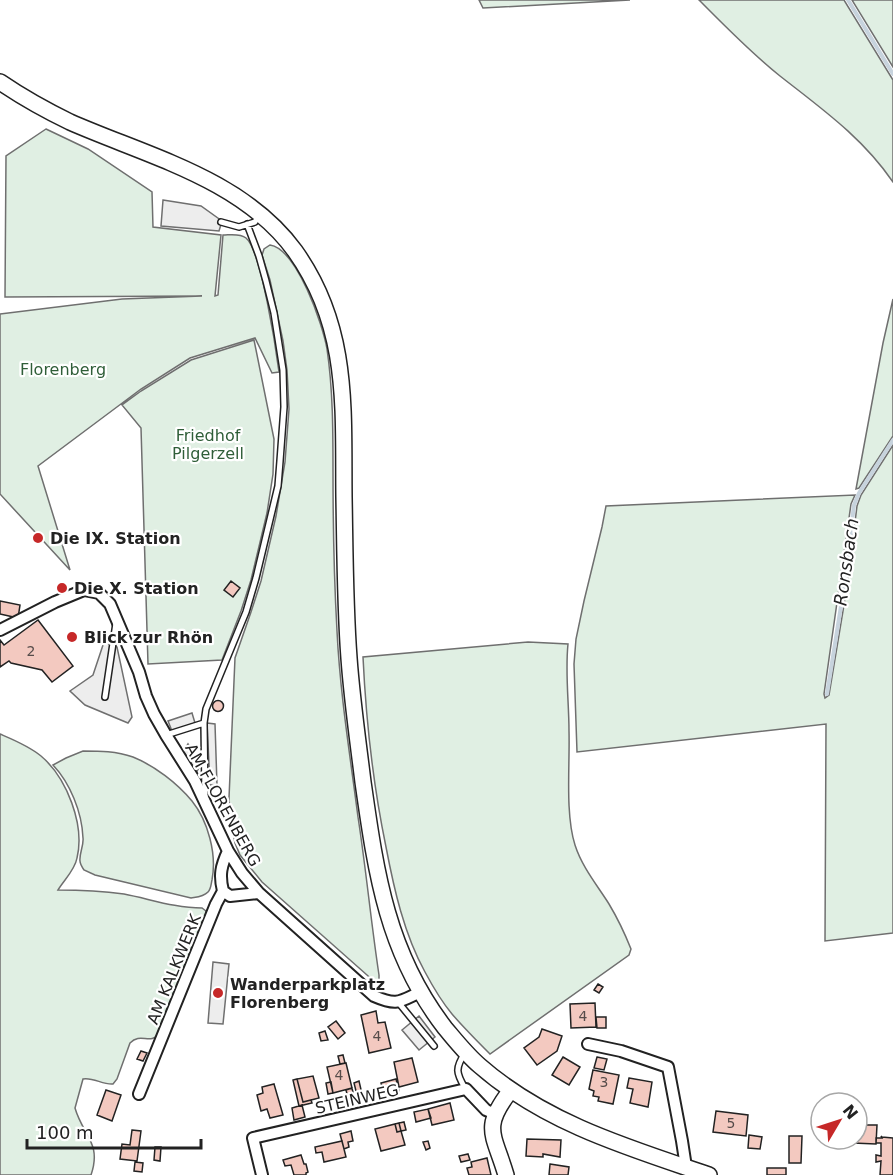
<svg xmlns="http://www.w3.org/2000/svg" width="893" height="1175" font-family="'DejaVu Sans',sans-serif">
  <rect width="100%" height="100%" fill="#fff"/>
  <path fill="#e0efe3" stroke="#6f6f6f" stroke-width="1.5" d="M479 0H630L483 8Z
    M699 0H844L893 80V182C862 137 822 109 780 76 751 53 725 26 699 0Z
    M852 0H893V67Z
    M46 129 88 149 152 192 153 227 221 235 215 296 218 295 223 235C230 235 240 233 246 238 261 250 276 349 279 372L272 373 255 338 190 358 141 389 38 466 70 570 0 494V314L122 299 202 296 5 297 6 156Z
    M270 245C297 249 323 325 327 349 333 390 333 431 333 472 333 525 334 578 337 631 340 693 350 755 358 817 366 869 371 922 379 975V982L376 983 262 882 240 855 235 843 231 822 229 798 235 658 251 612 261 581 276 516 285 462 289 409 287 370 283 341 270 280 262 255 264 249Z
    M893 299V436L859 488 856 489 883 343Z
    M254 340 274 439 273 474 267 513 251 580 241 611 222 660 148 664 141 428 122 405 141 391 191 360Z
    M893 445V933L825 941 826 724 577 752 574 664 576 639 584 601 602 527 606 506 855 495 851 504 824 694 825 698 829 695 847 587 857 506 861 495Z
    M528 642 568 644C565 673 569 702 569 731 570 764 565 814 575 845 582 867 597 885 609 904 618 919 625 934 631 949L629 955 490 1054C477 1041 464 1028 452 1014 442 1002 433 987 425 972 404 934 394 889 386 847 373 784 366 721 363 657Z
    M0 734C14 740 29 746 41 756 67 778 85 825 77 858 75 870 64 880 58 890 81 890 102 891 124 894 150 899 175 908 202 908L206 911V918L160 1034C149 1045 141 1032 130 1043L117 1079 113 1084C103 1085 93 1077 83 1079L75 1108C83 1136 102 1143 91 1175H0Z
    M83 751C100 751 116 751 133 757 155 766 177 783 192 801 208 821 217 854 212 880 211 884 211 889 208 892 203 897 197 897 191 898L95 875 84 870C82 867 80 864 80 861 79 854 84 845 83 838 82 812 70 783 53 765L66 758Z"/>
  <path fill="#ededed" stroke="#6f6f6f" stroke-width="1.5" d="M163 200 201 206 222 221 219 231 161 226Z
    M104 642 117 647 132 717 128 723 85 705 70 691 93 675Z
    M192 713 195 723 172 731 168 721Z
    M207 723 215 724 217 785H210Z
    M188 744 201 764 196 773 183 752Z
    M213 962 229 964 223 1024 208 1023Z
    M419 1016 435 1037 419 1050 402 1030Z"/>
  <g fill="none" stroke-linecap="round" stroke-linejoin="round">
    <path stroke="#c7d3dd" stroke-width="4" d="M848 0 893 74
      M827 694 844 587 854 505 859 493 893 440"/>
  </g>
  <path fill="#f3c9c0" stroke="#222" stroke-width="1.5" d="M231 581 240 588 233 597 224 590Z
    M0 601 20 605 18 618 0 614Z
    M38 620 73 666 52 682 42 670 11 663 9 661 0 667V640L4 645Z
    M212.5 706a5.5 5.5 0 1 1 11 0a5.5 5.5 0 1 1-11 0Z
    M598 984 603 987 599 993 594 990Z
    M595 1003 596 1027 571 1028 570 1004Z
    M376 1011 378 1023 385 1022 391 1048 369 1053 361 1015Z
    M596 1017H606V1028H597Z
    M336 1021 345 1033 338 1039 328 1027Z
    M542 1029 562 1036 557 1051 537 1065 524 1048 539 1037Z
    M325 1031 328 1040 321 1041 319 1033Z
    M141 1051 147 1053 143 1061 137 1059Z
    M343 1055 345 1063 340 1064 338 1056Z
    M563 1057 580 1067 569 1085 552 1075Z
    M597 1057 607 1059 604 1070 594 1068Z
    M412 1058 418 1082 399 1087 394 1062Z
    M346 1063 352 1088 333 1093 327 1067Z
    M593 1070 619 1075 613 1104 598 1101 599 1097 593 1096 594 1091 589 1089Z
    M313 1076 319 1098 303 1102 297 1079Z
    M629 1078 652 1082 648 1107 630 1103 633 1089 627 1088Z
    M297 1079 303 1102 311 1100 312 1103 299 1106 293 1080Z
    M396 1079 399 1091 384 1094 381 1083Z
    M359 1081 362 1094 357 1095 354 1083Z
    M331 1082 333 1093 328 1094 326 1083Z
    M274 1084 283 1115 270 1118 267 1109 261 1111 257 1095 263 1093 262 1087Z
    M352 1088 354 1097 348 1098 346 1090Z
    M106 1090 121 1095 112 1121 97 1115Z
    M450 1103 454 1120 432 1125 428 1109Z
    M302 1105 305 1117 294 1120 292 1108Z
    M428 1109 431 1118 416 1122 414 1112Z
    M716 1111 748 1115 746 1136 713 1132Z
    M404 1122 406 1130 401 1131 399 1123Z
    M399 1123 401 1131 397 1132 395 1124Z
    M395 1124 397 1132 401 1131 405 1145 381 1151 375 1129Z
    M857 1125H877L876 1144 829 1142V1139H857Z
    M132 1130 141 1131 137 1161 120 1159 122 1144 130 1145Z
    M351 1131 353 1141 348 1142 349 1147 344 1149 340 1134Z
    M749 1135 762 1137 760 1149 748 1148Z
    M789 1136H802L801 1163H789Z
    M881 1136 882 1137 893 1138V1175H880L881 1161 876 1162V1155L881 1156V1143H876V1138H882Z
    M527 1139 561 1140 560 1157 543 1154V1157L526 1156Z
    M342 1141 346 1157 324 1162 322 1152 316 1153 315 1147Z
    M428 1141 430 1148 426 1150 423 1142Z
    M155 1147H161L160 1161 154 1160Z
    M468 1154 470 1160 461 1162 459 1156Z
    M301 1155 304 1164H306L308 1172 306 1173V1175H294L291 1165 285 1166 283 1160Z
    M487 1158 491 1175H469L467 1168 472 1167 471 1162Z
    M135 1162 143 1163 142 1172 134 1171Z
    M550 1164 569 1167 568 1175H549Z
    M767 1168H786V1175H767Z"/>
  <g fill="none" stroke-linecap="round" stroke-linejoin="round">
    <defs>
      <path id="lane" d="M221 222 239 227 255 222 259 214
        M105 697 116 623
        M166 735 204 723
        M205 796 204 723 206 709 246 612 256 578 278 486 280 461 284 407 283 370 274 313 266 281 259 256 247 224
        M398 1002 434 1046
        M465 1053C455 1068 456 1073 465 1088"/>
      <path id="street" d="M0 630 55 602 84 590 99 593 110 604 139 672 146 696 154 714 166 735 195 781 228 851 242 873 259 893 374 996C397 1006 399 1002 420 992
        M223 891C219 875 221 866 228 851
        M588 1044 621 1051 668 1067 682 1141 686 1167
        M139 1094 216 904 223 891 230 896 259 893
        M262 1175 253 1138 466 1089 486 1110 495 1114"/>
      <path id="secondary" d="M0 82C22 97 45 110 70 122 147 156 243 179 295 251 350 328 343 409 344 497 345 551 345 605 349 658 352 700 358 741 363 782 376 873 387 953 445 1028 456 1041 467 1055 480 1066 545 1123 629 1148 709 1175
        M506 1175C494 1134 481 1128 511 1090"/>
    </defs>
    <use href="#lane" stroke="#222" stroke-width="8"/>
    <use href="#street" stroke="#222" stroke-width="14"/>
    <use href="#secondary" stroke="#222" stroke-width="18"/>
    <use href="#lane" stroke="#fff" stroke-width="5"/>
    <use href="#street" stroke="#fff" stroke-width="10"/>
    <use href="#secondary" stroke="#fff" stroke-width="15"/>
  </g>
  <g fill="#c62828" stroke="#fff" stroke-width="2">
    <circle cx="38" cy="538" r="6"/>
    <circle cx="62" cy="588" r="6"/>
    <circle cx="72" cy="637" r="6"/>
    <circle cx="218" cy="993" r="6"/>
  </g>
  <g text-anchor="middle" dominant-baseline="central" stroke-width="4.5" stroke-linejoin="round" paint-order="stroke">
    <g font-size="14" fill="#564c4a">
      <text x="31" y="651">2</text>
      <text x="583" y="1016">4</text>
      <text x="377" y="1036">4</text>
      <text x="339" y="1075">4</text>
      <text x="604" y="1082">3</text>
      <text x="731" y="1123">5</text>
    </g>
    <g font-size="16" fill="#2f5e38" stroke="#fff">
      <text x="63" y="369">Florenberg</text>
      <text x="208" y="435">Friedhof<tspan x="208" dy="18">Pilgerzell</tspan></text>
    </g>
    <g font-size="16" font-weight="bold" fill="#222" stroke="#fff" text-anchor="start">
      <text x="50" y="538">Die IX. Station</text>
      <text x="74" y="588">Die X. Station</text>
      <text x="84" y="637">Blick zur Rhön</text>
      <text x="230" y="984">Wanderparkplatz<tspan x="230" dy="18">Florenberg</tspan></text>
    </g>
    <g font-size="16" fill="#222" stroke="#fff">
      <text transform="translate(223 805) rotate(61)">AM FLORENBERG</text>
      <text transform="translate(174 969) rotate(-68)">AM KALKWERK</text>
      <text transform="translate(357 1099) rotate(-13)">STEINWEG</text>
    </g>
    <g font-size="18" font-style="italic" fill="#222" stroke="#fff">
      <text transform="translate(846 562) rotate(-82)">Ronsbach</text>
    </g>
  </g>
  <g transform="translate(839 1121) rotate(51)"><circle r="28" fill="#ffffff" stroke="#a7a7a7" stroke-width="1.5"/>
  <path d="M0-4.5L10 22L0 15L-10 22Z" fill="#c62828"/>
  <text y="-9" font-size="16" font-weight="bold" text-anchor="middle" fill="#222222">N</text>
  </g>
  <path d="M27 1139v9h174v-9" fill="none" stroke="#222222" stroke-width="3"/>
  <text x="36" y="1139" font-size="18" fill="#222222" stroke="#ffffff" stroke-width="4.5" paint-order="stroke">100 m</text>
</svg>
